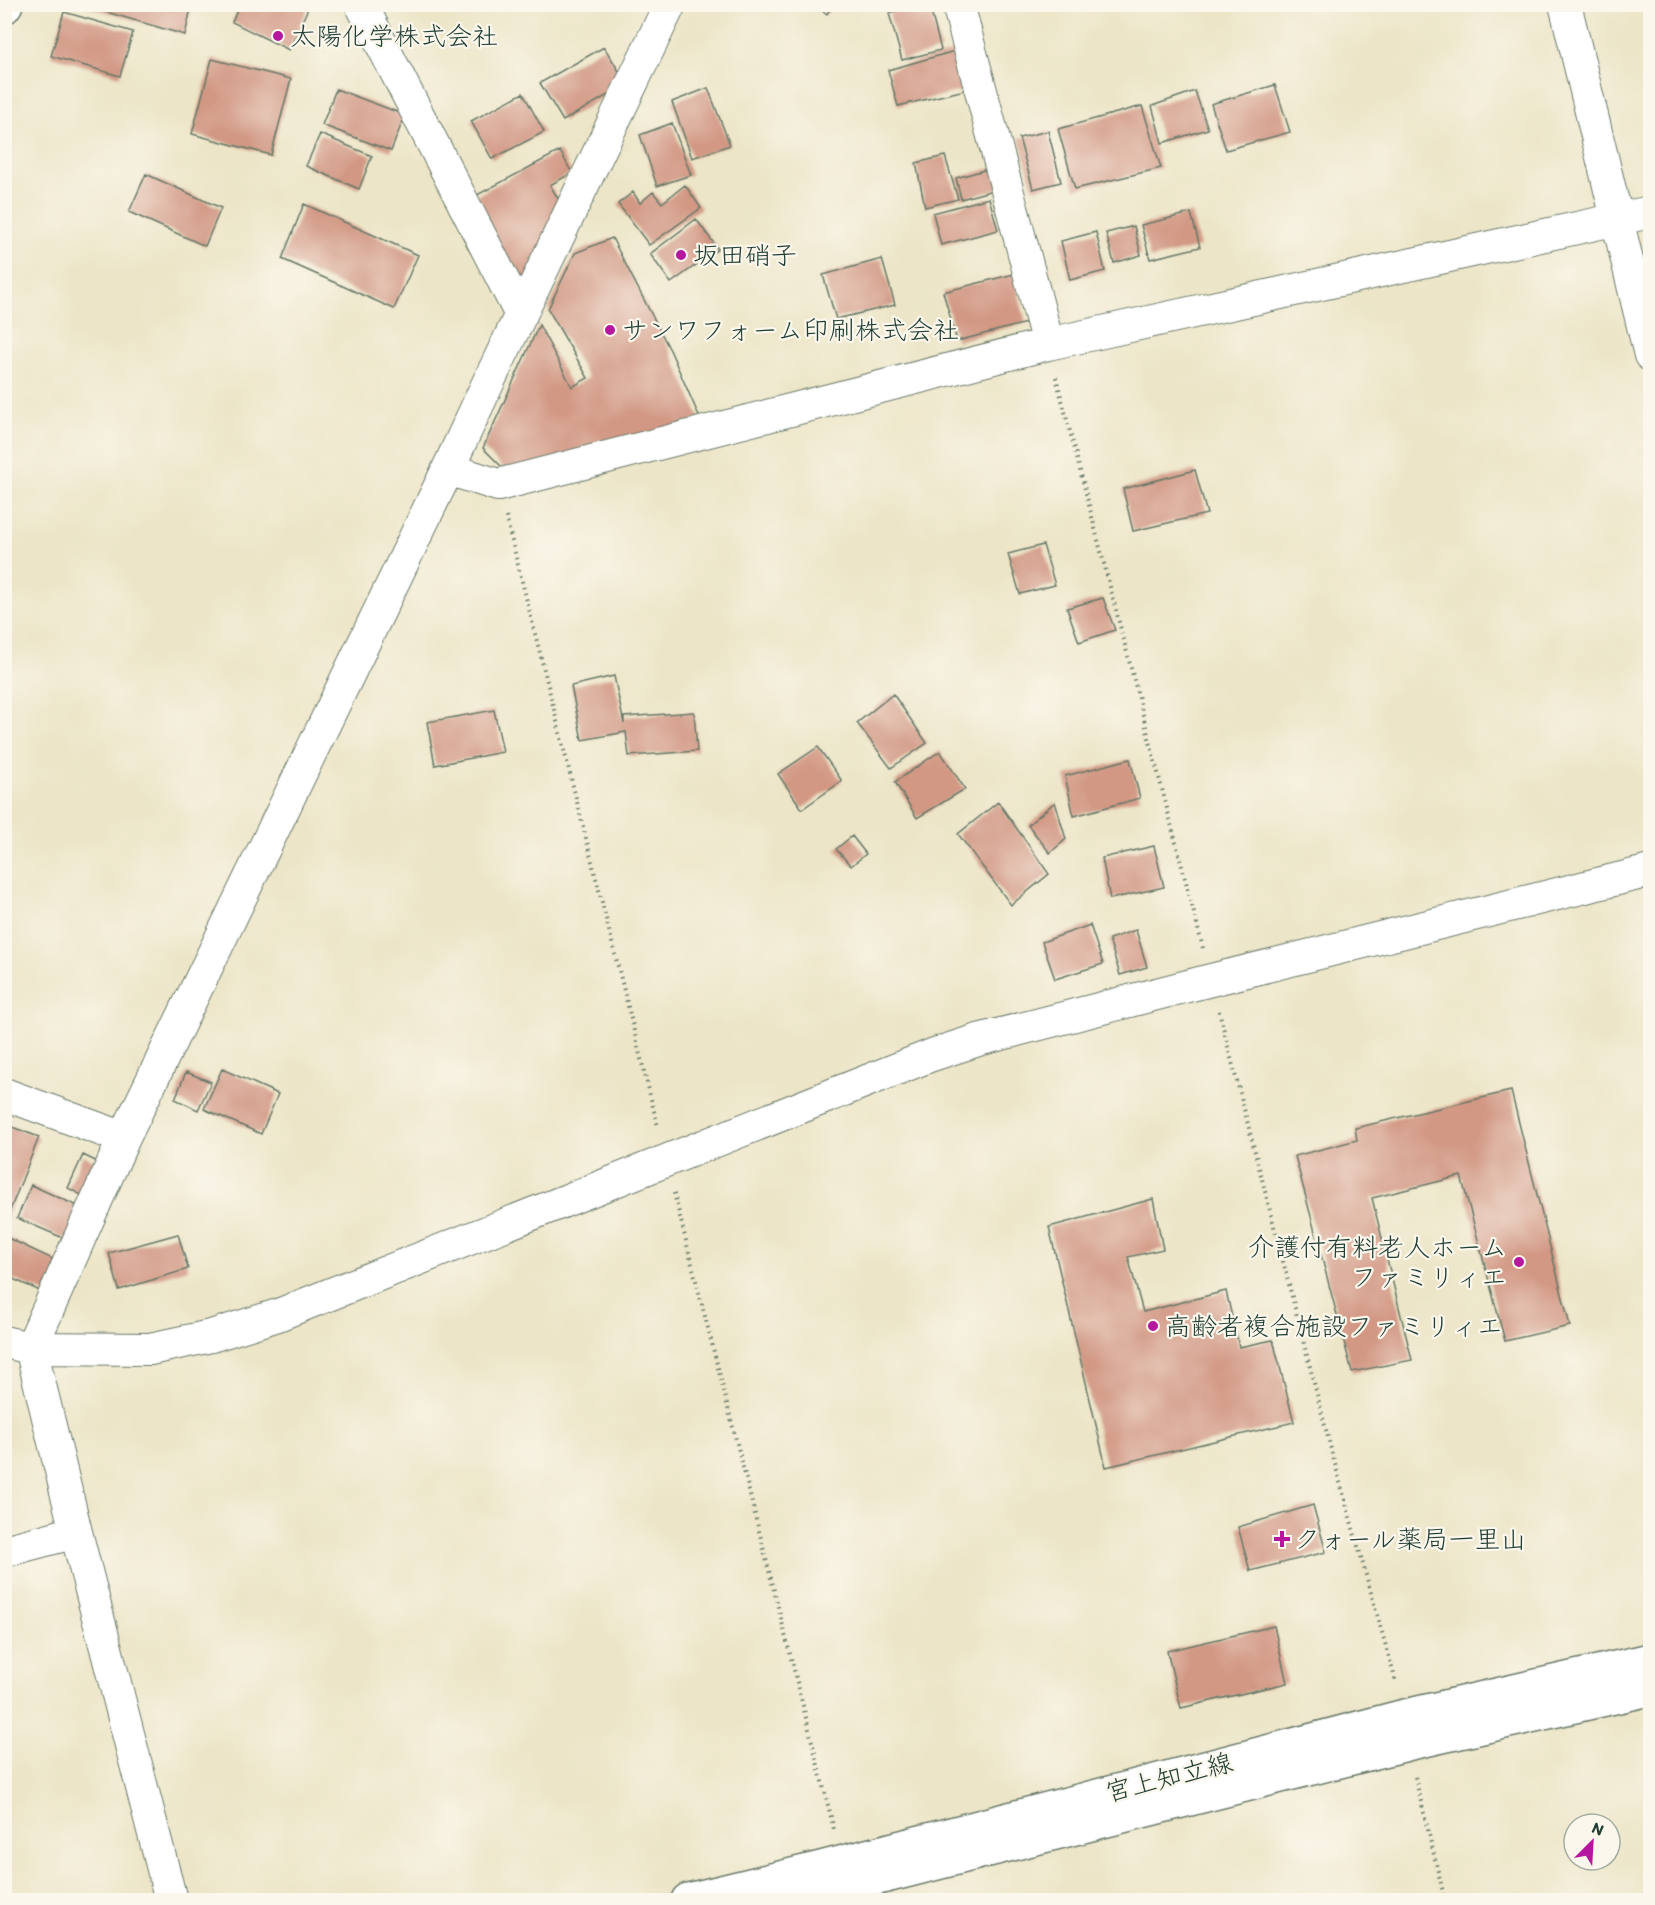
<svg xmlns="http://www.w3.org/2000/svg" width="1655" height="1905" font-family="Itim,'Klee One',sans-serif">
  <rect width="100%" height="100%" fill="#fbf7ec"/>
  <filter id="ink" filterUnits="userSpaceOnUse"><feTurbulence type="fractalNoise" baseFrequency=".0167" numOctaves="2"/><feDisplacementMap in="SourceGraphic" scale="12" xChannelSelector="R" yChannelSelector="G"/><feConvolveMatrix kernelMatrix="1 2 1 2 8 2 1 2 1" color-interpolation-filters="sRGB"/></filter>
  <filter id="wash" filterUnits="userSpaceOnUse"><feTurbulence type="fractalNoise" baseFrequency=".008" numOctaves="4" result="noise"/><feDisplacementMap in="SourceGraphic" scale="24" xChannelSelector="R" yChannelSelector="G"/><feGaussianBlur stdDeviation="1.35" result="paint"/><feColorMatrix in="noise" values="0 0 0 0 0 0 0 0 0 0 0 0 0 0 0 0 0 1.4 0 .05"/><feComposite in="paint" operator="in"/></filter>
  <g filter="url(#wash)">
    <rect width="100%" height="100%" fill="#ece5c7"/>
    <g id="blocks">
      <path fill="#d29884" d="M90 4H192L185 35 89 7Z
        M240 4H310L289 50 232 22Z
        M813 4H833L827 14Z
        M917 4H929L941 50 902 60 889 13Z
        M64 12 133 32 120 76 51 56Z
        M604 47 627 84 563 121 540 83Z
        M955 51 965 90 898 106 888 70Z
        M212 59 291 79 271 155 192 134Z
        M1275 85 1290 132 1226 150 1211 104Z
        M708 88 730 145 692 158 672 102Z
        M336 89 405 115 391 151 322 125Z
        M1195 91 1208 129 1162 143 1152 106Z
        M523 93 544 132 492 159 471 121Z
        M1142 106 1161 168 1075 189 1058 129Z
        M672 123 691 175 657 186 640 135Z
        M1048 131 1061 182 1033 189 1019 138Z
        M320 134 372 156 359 189 306 166Z
        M560 151 572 173 550 185 563 207 518 299 477 195Z
        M945 156 958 199 925 207 916 163Z
        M998 166 1004 187 961 199 956 178Z
        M146 174 221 208 205 246 129 212Z
        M685 185 701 208 649 245 618 204 633 192 640 203 653 192 662 203Z
        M989 198 998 230 941 245 933 213Z
        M304 204 418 255 394 309 282 259Z
        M1191 213 1200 247 1150 259 1141 225Z
        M696 219 718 249 671 283 650 254Z
        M1134 226 1141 255 1114 263 1106 233Z
        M1096 232 1105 271 1070 280 1061 241Z
        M612 238 671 352 705 430 512 477 483 448 539 325 572 387 588 378 548 309 575 253Z
        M882 259 895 305 836 319 823 275Z
        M1014 274 1026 323 957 341 943 292Z
        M1195 470 1207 514 1133 531 1123 489Z
        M1043 545 1055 585 1020 594 1008 554Z
        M1103 598 1115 630 1079 642 1067 608Z
        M614 676 624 724V717L694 712 697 751 629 756 626 732 582 740 571 686Z
        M893 694 927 743 891 768 857 723Z
        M494 710 503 752 435 765 427 722Z
        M818 747 842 781 802 809 778 774Z
        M940 751 965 789 917 818 895 782Z
        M1130 759 1140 798 1074 816 1065 776Z
        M998 802 1049 874 1011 905 958 834Z
        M1055 802 1066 839 1050 853 1028 825Z
        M852 836 866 854 851 866 836 849Z
        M1154 846 1164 887 1110 899 1102 858Z
        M1090 925 1103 964 1055 979 1042 942Z
        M1136 930 1147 967 1120 975 1109 939Z
        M222 1069 278 1094 261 1134 204 1109Z
        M186 1072 211 1082 198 1110 175 1099Z
        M1511 1091 1570 1326 1505 1341 1461 1176 1372 1198 1412 1360 1352 1372 1295 1156 1357 1140 1355 1128Z
        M4 1124 39 1137 5 1223H4Z
        M83 1155 102 1164 87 1198 68 1188Z
        M31 1185 82 1208 70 1241 17 1218Z
        M1153 1199 1163 1249 1128 1257 1143 1312 1226 1291 1239 1347 1273 1340 1294 1422 1106 1467 1049 1227Z
        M178 1234 188 1269 119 1290 109 1253Z
        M8 1238 61 1263 47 1294 4 1275V1245Z
        M1313 1505 1326 1552 1250 1571 1238 1527Z
        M1274 1626 1287 1683 1181 1708 1167 1651Z"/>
    </g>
  </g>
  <g filter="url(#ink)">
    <use href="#blocks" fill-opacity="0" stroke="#677867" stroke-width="1.5"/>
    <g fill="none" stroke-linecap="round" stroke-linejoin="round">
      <defs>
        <path id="street" d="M361 4 521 315
          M670 4 488 383 448 469 124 1138 31 1348 150 1349 211 1336 278 1315 932 1055 978 1040 1211 980 1650 871
          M958 4 1048 344
          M1565 4 1650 355
          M448 469 498 485 1048 344 1650 212
          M4 1094 124 1138
          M4 1342 31 1348 76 1532 171 1900
          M4 1551 76 1532"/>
        <path id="secondary" d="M688 1900 817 1869 1405 1716 1650 1660
          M791 1900 1407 1744 1650 1689"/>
        <path id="primary" d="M4 7 6 4"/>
      </defs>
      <use href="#street" stroke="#677867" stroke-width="34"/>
      <use href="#secondary" stroke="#677867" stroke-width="36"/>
      <use href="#primary" stroke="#677867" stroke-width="36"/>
      <path stroke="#677867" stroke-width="4" stroke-dasharray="1.5 4.5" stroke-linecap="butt" d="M1056 377 1203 948
        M506 517 658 1127
        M1219 1011 1333 1457 1396 1682
        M674 1193 834 1829
        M1415 1777 1445 1900"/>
      <use href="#street" stroke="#fff" stroke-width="32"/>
      <use href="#secondary" stroke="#fff" stroke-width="33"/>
      <use href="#primary" stroke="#fff" stroke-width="33"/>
    </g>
  </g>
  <g fill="#b5179e" stroke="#fbf7ec" stroke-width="2">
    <circle cx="278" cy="36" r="6"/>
    <circle cx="681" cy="255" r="6"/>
    <circle cx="610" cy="330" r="6"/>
    <circle cx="1519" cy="1262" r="6"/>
    <circle cx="1153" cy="1326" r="6"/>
    <path d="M1279 1530h6v6h6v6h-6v6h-6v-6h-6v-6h6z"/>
  </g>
  <g text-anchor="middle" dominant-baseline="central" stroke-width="4.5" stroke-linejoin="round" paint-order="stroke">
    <g font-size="26" fill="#1f3d34" stroke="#fbf7ec" text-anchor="start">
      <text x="290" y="36">太陽化学株式会社</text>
      <text x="693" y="255">坂田硝子</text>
      <text x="622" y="330">サンワフォーム印刷株式会社</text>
      <text x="1507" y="1247" text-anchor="end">介護付有料老人ホーム<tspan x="1507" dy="30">ファミリィエ</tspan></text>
      <text x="1165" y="1326">高齢者複合施設ファミリィエ</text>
      <text x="1294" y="1539">クォール薬局一里山</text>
    </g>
    <g font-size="26" fill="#1f3d34" stroke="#fbf7ec">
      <text transform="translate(1169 1777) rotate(-14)">宮上知立線</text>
    </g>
  </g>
  <rect width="1655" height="1905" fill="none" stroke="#fbf7ec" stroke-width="24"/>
  <g transform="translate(1592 1842) rotate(24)"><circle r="28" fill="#fbf7ec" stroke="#a3ada2" stroke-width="1.5"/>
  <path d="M0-4.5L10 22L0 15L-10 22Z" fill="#b5179e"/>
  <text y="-9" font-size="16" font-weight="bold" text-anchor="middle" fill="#1f3d34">N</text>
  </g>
</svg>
